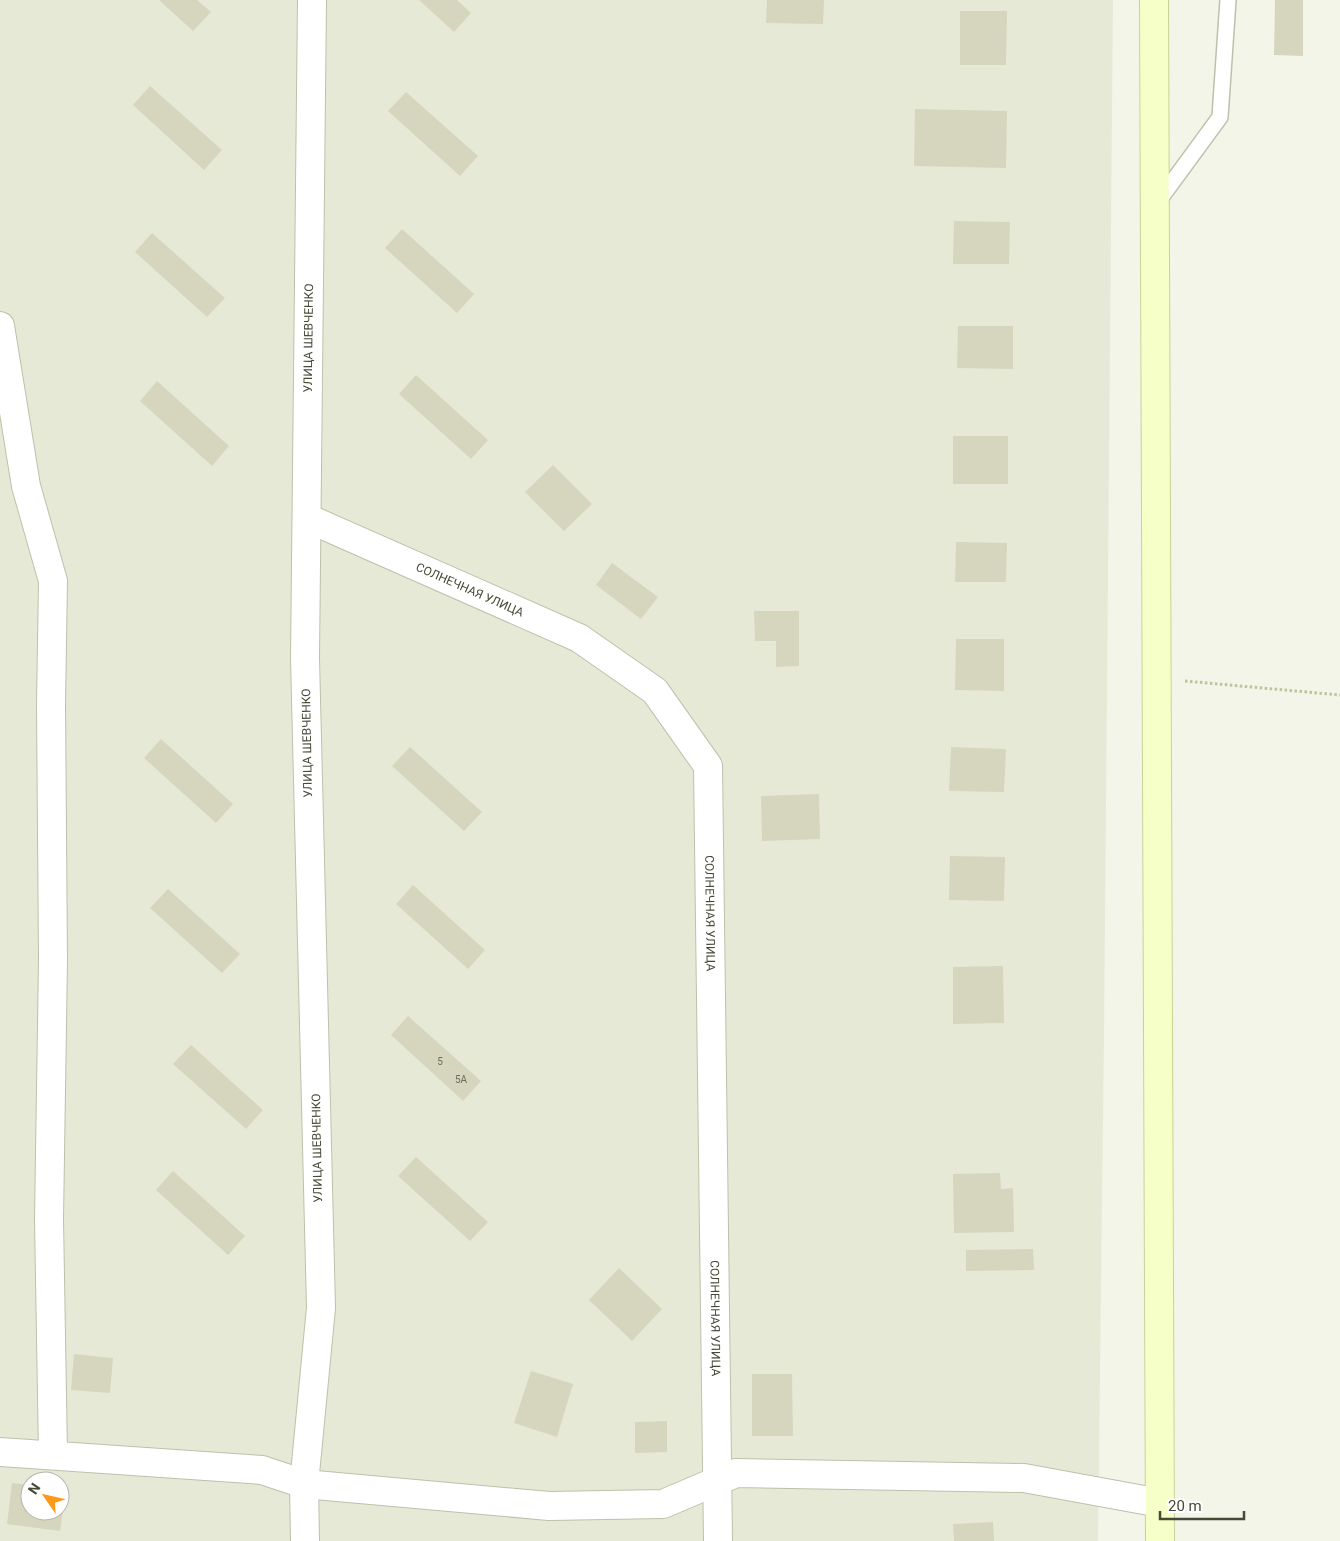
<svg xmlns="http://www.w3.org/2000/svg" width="1340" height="1541" font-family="Roboto,sans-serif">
  <rect width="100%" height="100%" fill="#f3f5e9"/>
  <path fill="#e7e9d7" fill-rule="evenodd" d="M0 0H1113L1104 1036 1098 1541H0ZM30 1481H60V1511H30Z"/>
  <path fill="#d6d6be" d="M159 0H197L211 12 193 31Z
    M419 0H457L471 13 454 32Z
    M767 0H824L823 24 766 23Z
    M1275 0H1303V56L1274 55Z
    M960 11H1007L1006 65H960Z
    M150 86 222 150 204 170 133 105Z
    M406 92 478 156 460 176 388 111Z
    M915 109 1007 111 1006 168 914 166Z
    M954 221 1010 222 1009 264H953Z
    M402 229 474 294 457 313 385 248Z
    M152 233 225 298 207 317 135 252Z
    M958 326H1013V369L957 368Z
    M416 375 488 440 471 459 399 394Z
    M157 381 229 446 212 466 140 401Z
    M953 436H1008V484H953Z
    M553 465 592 504 564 531 525 492Z
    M956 542 1007 543 1006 582H955Z
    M612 563 658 597 641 619 596 585Z
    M754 611H799V666L776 667V641H755Z
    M956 639H1004V691L955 690Z
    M161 739 233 804 216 823 144 758Z
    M410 747 482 812 464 831 392 766Z
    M951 747 1006 749 1004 792 949 791Z
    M819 794 820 839 762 841 761 796Z
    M950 856 1005 857 1004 901 949 900Z
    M413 885 485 950 468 969 396 904Z
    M168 889 240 954 222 973 150 908Z
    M1003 966 1004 1023 953 1024V967Z
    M408 1016 481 1081 463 1101 391 1035Z
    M191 1045 263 1110 246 1129 173 1064Z
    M416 1157 488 1222 470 1241 398 1176Z
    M173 1171 245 1236 228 1255 156 1190Z
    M1000 1173 1001 1189 1013 1188 1014 1232 954 1233 953 1174Z
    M1033 1249 1034 1270 966 1271V1250Z
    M619 1268 662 1309 632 1341 589 1300Z
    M74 1354 113 1358 110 1393 71 1390Z
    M531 1371 573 1384 557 1437 514 1423Z
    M752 1374H792L793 1436H752Z
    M667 1421V1452L635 1453V1422Z
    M12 1483 30 1485V1511H60V1489L66 1490 60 1531 7 1524Z
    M993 1522 994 1541H954L953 1524Z"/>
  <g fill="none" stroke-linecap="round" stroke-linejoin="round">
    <defs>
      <path id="lane" d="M1157 203 1220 117 1228 0"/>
      <g id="street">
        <path d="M0 326 26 486 53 581 51 704 53 960 49 1219 53 1454"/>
        <path id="s1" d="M307 518 579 638 655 691 708 766 718 1541"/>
        <path d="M0 1452 262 1470 304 1484 549 1506 663 1504 736 1473 1024 1478 1160 1503"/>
        <path id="s2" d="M305 1541 304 1484 321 1308 305 658 312 0"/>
      </g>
      <path id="secondary" d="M1154 0 1160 1541"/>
    </defs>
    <use href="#lane" stroke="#bfc0ab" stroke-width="18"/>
    <use href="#street" stroke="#bfc0ab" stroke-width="30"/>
    <use href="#secondary" stroke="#c9d296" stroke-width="30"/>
    <path stroke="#c0c29c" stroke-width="3" stroke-dasharray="2.5 2.5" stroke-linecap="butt" d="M1185 681 1340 695"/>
    <use href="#lane" stroke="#fff" stroke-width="15"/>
    <use href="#street" stroke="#fff" stroke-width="28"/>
    <use href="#secondary" stroke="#f6ffc8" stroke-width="28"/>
  </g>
  <g text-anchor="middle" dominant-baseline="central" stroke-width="4.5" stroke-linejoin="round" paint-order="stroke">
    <g font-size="10" fill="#6c6c59">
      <text x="440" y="1061">5</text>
      <text x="461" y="1079">5А</text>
    </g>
    <g font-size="12" fill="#484837" stroke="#fff">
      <text stroke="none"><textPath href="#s2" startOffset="1204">УЛИЦА ШЕВЧЕНКО</textPath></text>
      <text stroke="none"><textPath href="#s1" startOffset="178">СОЛНЕЧНАЯ УЛИЦА</textPath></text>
      <text transform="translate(307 743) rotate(-91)">УЛИЦА ШЕВЧЕНКО</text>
      <text stroke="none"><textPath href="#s1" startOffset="629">СОЛНЕЧНАЯ УЛИЦА</textPath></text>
      <text transform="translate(317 1148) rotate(-91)">УЛИЦА ШЕВЧЕНКО</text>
      <text stroke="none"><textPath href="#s1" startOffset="1034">СОЛНЕЧНАЯ УЛИЦА</textPath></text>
    </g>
  </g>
  <g transform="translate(45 1496) rotate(304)"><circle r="24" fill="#ffffff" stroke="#b6b6af"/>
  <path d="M0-4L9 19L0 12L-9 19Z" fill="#fc9918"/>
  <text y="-8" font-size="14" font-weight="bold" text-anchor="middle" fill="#484837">N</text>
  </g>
  <path d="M1160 1511v8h84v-8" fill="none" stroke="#484837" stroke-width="2.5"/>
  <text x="1168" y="1511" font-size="15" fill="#484837" stroke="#ffffff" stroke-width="4" paint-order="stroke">20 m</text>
</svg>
